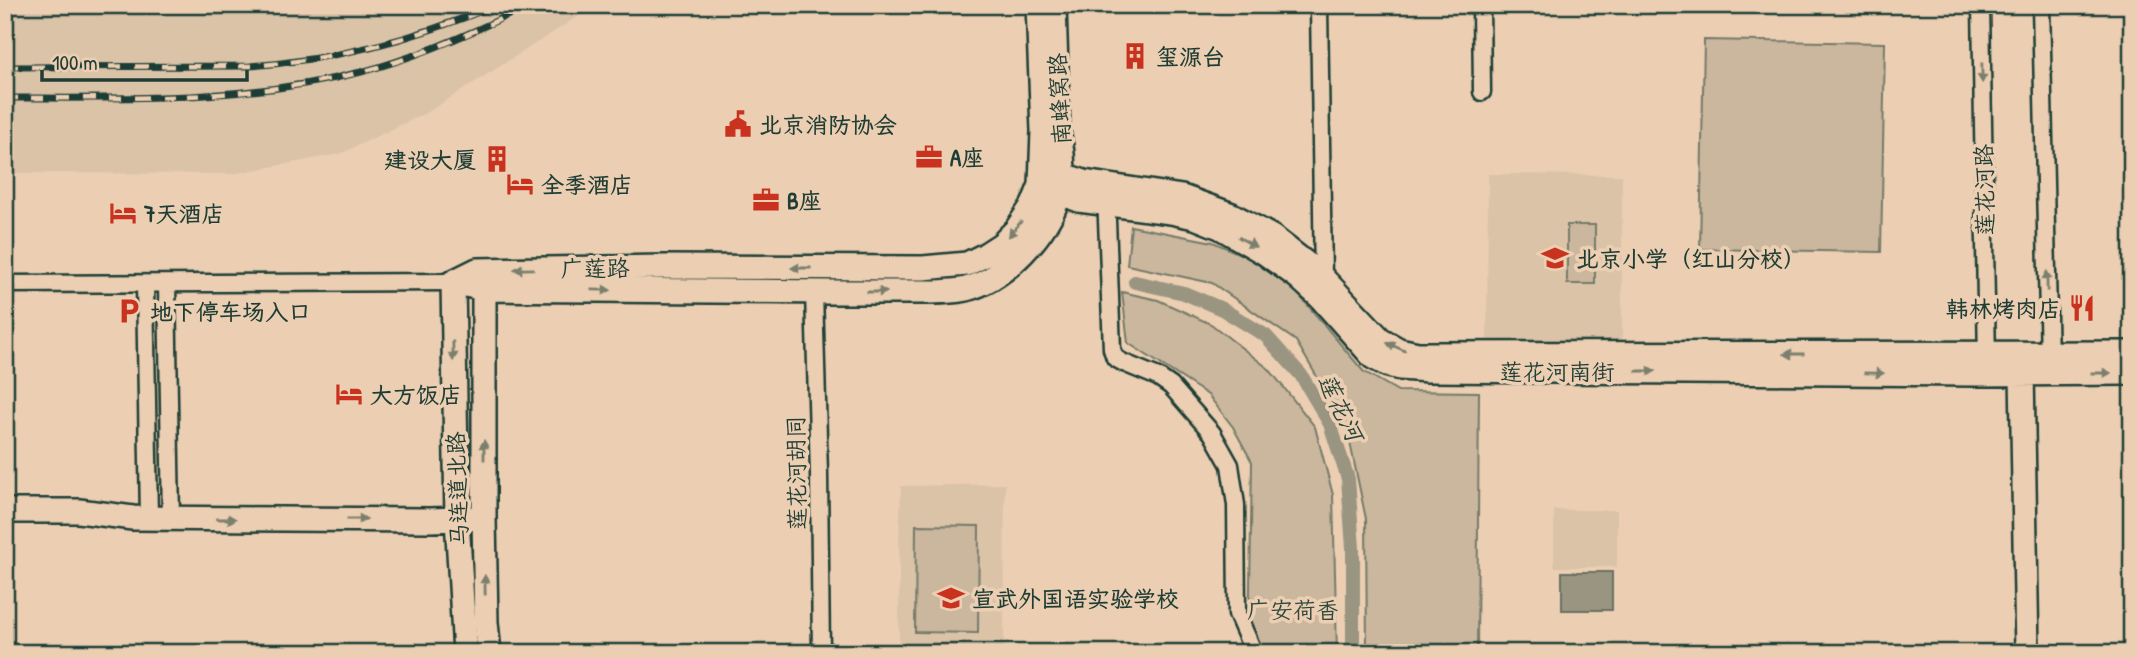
<svg xmlns="http://www.w3.org/2000/svg" width="2137" height="658" font-family="'Patrick Hand','LXGW WenKai TC',sans-serif">
  <rect width="100%" height="100%" fill="#eccfb3"/>
  <filter id="ink" filterUnits="userSpaceOnUse"><feTurbulence type="fractalNoise" baseFrequency=".0143" numOctaves="2"/><feDisplacementMap in="SourceGraphic" scale="14" xChannelSelector="R" yChannelSelector="G"/><feConvolveMatrix kernelMatrix="1 2 1 2 8 2 1 2 1" color-interpolation-filters="sRGB"/></filter>
  <g filter="url(#ink)">
    <path fill="#dbc3a8" d="M5 5H596L428 112 340 154 232 174 5 173Z
      M1488 174 1622 175V342H1487Z
      M1005 484 1004 653H899V543L901 486Z
      M1554 510H1617V567H1554Z
      M745 643H813L814 653H745Z"/>
    <path fill="#cab79e" stroke="#747a69" stroke-width="2" d="M1704 40 1885 43 1881 252 1700 249Z
      M1567 225H1595V284H1567Z
      M1131 226 1213 242 1247 257 1294 289 1363 371 1398 391 1479 392 1477 653H1367L1366 519 1347 428 1296 341 1212 283 1127 265Z
      M1122 292 1158 300 1211 324 1269 369 1315 427 1333 495 1337 653H1249L1252 462 1233 427 1208 395 1128 343Z
      M916 525 979 526 978 633 915 632Z"/>
    <path fill="#9a9581" stroke="#697262" stroke-width="2" d="M1562 572H1612V610H1562Z"/>
    <g fill="none" stroke-linecap="round" stroke-linejoin="round">
      <path stroke="#9a9581" stroke-width="14" d="M1135 282 1184 293 1222 309 1266 336 1301 375 1330 424 1348 479 1353 548V653"/>
      <defs>
        <path id="street" d="M1319 5 1323 279
          M1481 5 1482 92
          M1981 5 1987 363
          M2041 5 2049 361
          M1106 194 1112 349 1115 358 1124 363 1158 377 1171 386 1212 433 1230 465 1236 505 1237 614 1254 653
          M5 284 453 282
          M145 284 149 518
          M167 284 171 519
          M814 292 819 474 821 653"/>
        <path id="secondary" d="M1042 168 1084 182 1182 197 1232 215 1272 237 1317 272 1380 339 1399 350 1418 354 2132 353
          M1041 185 1079 200 1171 212 1195 217 1220 227 1265 253 1298 277 1320 297 1373 357 1388 365 1400 368 1428 370 1976 374 2132 373
          M453 282 484 289C598 290 713 292 828 292 855 292 881 292 908 292 926 292 947 293 966 289 1006 279 1047 233 1059 195 1065 176 1063 150 1058 132L1054 5
          M453 282 477 270 663 267 923 268 967 264 985 255 1002 244 1016 230 1033 205 1041 185 1043 131 1038 5
          M453 282 457 519 465 653
          M484 289V518L486 622 489 653
          M2022 373 2027 653
          M5 511H79L133 518 430 520 484 518"/>
      </defs>
      <use href="#street" stroke="#1f3d34" stroke-width="21"/>
      <use href="#secondary" stroke="#1f3d34" stroke-width="28"/>
      <use href="#street" stroke="#eccfb3" stroke-width="16"/>
      <use href="#secondary" stroke="#eccfb3" stroke-width="23"/>
      <defs>
        <path id="rail" d="M5 67 250 66C335 60 418 38 496 5
          M5 98C124 98 244 102 361 72 419 57 475 32 529 5"/>
      </defs>
      <use href="#rail" stroke="#1f3d34" stroke-width="7"/>
      <use href="#rail" stroke="#eccfb3" stroke-width="4.5" stroke-dasharray="13" stroke-linecap="butt"/>
    </g>
    <defs><path id="oneway-solid" d="M-6-.8H1V-3.2L6.5 0L1 3.2V.8H-6Z" transform="scale(1.75)"/></defs>
    <g fill="#7b7f6d">
      <use href="#oneway-solid" transform="translate(1982 73) rotate(89)"/>
      <use href="#oneway-solid" transform="translate(1015 229) rotate(129)"/>
      <use href="#oneway-solid" transform="translate(1247 242) rotate(30)"/>
      <use href="#oneway-solid" transform="translate(801 268) rotate(-180)"/>
      <use href="#oneway-solid" transform="translate(524 269) rotate(179)"/>
      <use href="#oneway-solid" transform="translate(2047 281) rotate(-91)"/>
      <use href="#oneway-solid" transform="translate(601 290) rotate(1)"/>
      <use href="#oneway-solid" transform="translate(877 292)"/>
      <use href="#oneway-solid" transform="translate(1396 347) rotate(-156)"/>
      <use href="#oneway-solid" transform="translate(453 351) rotate(89)"/>
      <use href="#oneway-solid" transform="translate(1794 354) rotate(180)"/>
      <use href="#oneway-solid" transform="translate(1646 371)"/>
      <use href="#oneway-solid" transform="translate(1874 373) rotate(1)"/>
      <use href="#oneway-solid" transform="translate(2101 373)"/>
      <use href="#oneway-solid" transform="translate(484 450) rotate(-90)"/>
      <use href="#oneway-solid" transform="translate(226 519)"/>
      <use href="#oneway-solid" transform="translate(357 519)"/>
      <use href="#oneway-solid" transform="translate(485 585) rotate(-91)"/>
    </g>
  </g>
  <defs>
    <symbol id="building-bare" viewBox="-9 -9 18 18"><path d="M-4-6H4V6H1V3H-1V6H-4ZM-2.5-4.3h1.7v1.8h-1.7ZM.8-4.3h1.7v1.8H.8ZM-2.5-1h1.7V.8h-1.7ZM.8-1h1.7V.8H.8Z" fill="#c8321e" stroke="#eccfb3" stroke-width="2.5" paint-order="stroke"/></symbol>
    <symbol id="civic-bare" viewBox="-9 -9 18 18"><path d="M-.6-6.5H3V-4.5H.6V-3L4-1V1h2V6H-6V1h2V-1L-.6-3ZM-1.2 2.5V6h2.4V2.5Z" fill="#c8321e" stroke="#eccfb3" stroke-width="2.5" paint-order="stroke"/></symbol>
    <symbol id="office-bare" viewBox="-9 -9 18 18"><path d="M-6-3h4V-5.5h4V-3h4V5H-6ZM-1-4.5V-3h2v-1.5ZM-6 0V1H6V0Z" fill="#c8321e" stroke="#eccfb3" stroke-width="2.5" paint-order="stroke"/></symbol>
    <symbol id="hotel-bare" viewBox="-9 -9 18 18"><path d="M-6-4.5h1.5V1H6V5H4.5V3h-9V5H-6ZM-4 0a1.8 1.8 0 1 1 3.6 0ZM.5 0V-2.5h3Q6-2.5 6 0Z" fill="#c8321e" stroke="#eccfb3" stroke-width="2.5" paint-order="stroke"/></symbol>
    <symbol id="school-bare" viewBox="-9 -9 18 18"><path d="M0-5L7-2L0 1L-7-2ZM-4 1L0 2.5L4 1V4Q0 6-4 4Z" fill="#c8321e" stroke="#eccfb3" stroke-width="2.5" paint-order="stroke"/></symbol>
    <symbol id="restaurant-bare" viewBox="-9 -9 18 18"><path d="M-5-6h1v4h1v-4h1v4h1v-4h1v5L-1.5 .5V6h-2V.5L-5-1ZM5-6V6H3V1.5H1.5Q1.5-4 5-6Z" fill="#c8321e" stroke="#eccfb3" stroke-width="2.5" paint-order="stroke"/></symbol>
    <symbol id="parking-bare" viewBox="-9 -9 18 18"><path d="M-3.5-5.5H1a3.5 3.5 0 0 1 0 7H-1V5.5H-3.5ZM-1-3.4V-.6H.8a1.4 1.4 0 0 0 0-2.8Z" fill="#c8321e" stroke="#eccfb3" stroke-width="2.5" paint-order="stroke"/></symbol>
  </defs>
  <g fill-rule="evenodd">
    <use href="#building-bare" x="1116" y="37" width="38" height="38"/>
    <use href="#civic-bare" x="719" y="105" width="38" height="38"/>
    <use href="#office-bare" x="910" y="138" width="38" height="38"/>
    <use href="#building-bare" x="478" y="140" width="38" height="38"/>
    <use href="#hotel-bare" x="501" y="165" width="38" height="38"/>
    <use href="#office-bare" x="747" y="181" width="38" height="38"/>
    <use href="#hotel-bare" x="104" y="194" width="38" height="38"/>
    <use href="#school-bare" x="1536" y="239" width="38" height="38"/>
    <use href="#restaurant-bare" x="2063" y="289" width="38" height="38"/>
    <use href="#parking-bare" x="110" y="292" width="38" height="38"/>
    <use href="#hotel-bare" x="330" y="375" width="38" height="38"/>
    <use href="#school-bare" x="932" y="579" width="38" height="38"/>
  </g>
  <g text-anchor="middle" dominant-baseline="central" stroke-width="7" stroke-linejoin="round" paint-order="stroke">
    <g font-size="23" font-weight="bold" fill="#1f3d34" stroke="#eccfb3" text-anchor="start">
      <text x="1156" y="56">玺源台</text>
      <text x="759" y="124">北京消防协会</text>
      <text x="950" y="157">A座</text>
      <text x="476" y="159" text-anchor="end">建设大厦</text>
      <text x="541" y="184">全季酒店</text>
      <text x="787" y="200">B座</text>
      <text x="144" y="213">7天酒店</text>
      <text x="1576" y="258">北京小学（红山分校）</text>
      <text x="2061" y="308" text-anchor="end">韩林烤肉店</text>
      <text x="150" y="311">地下停车场入口</text>
      <text x="370" y="394">大方饭店</text>
      <text x="972" y="598">宣武外国语实验学校</text>
    </g>
    <g font-size="23" fill="#1f3d34" stroke="#eccfb3">
      <text transform="translate(1059 99) rotate(-93)">南蜂窝路</text>
      <text transform="translate(1984 190) rotate(-91)">莲花河路</text>
      <text transform="translate(595 268) rotate(-1)">广莲路</text>
      <text x="1557" y="371">莲花河南街</text>
      <text transform="translate(796 473) rotate(-91)">莲花河胡同</text>
      <text transform="translate(457 489) rotate(-92)">马连道北路</text>
    </g>
    <g font-size="23" fill="#30493f" stroke="#eccfb3">
      <text x="1293" y="609">广安荷香</text>
    </g>
    <g font-size="24" font-style="italic" fill="#2b463c" stroke="#eccfb3">
      <text transform="translate(1341 407) rotate(64)">莲花河</text>
    </g>
  </g>
  <rect width="2137" height="658" fill="none" stroke="#eccfb3" stroke-width="28"/>
  <rect x="14" y="14" width="2109" height="630" fill="none" stroke="#1f3d34" stroke-width="2.5" filter="url(#ink)"/>
  <path d="M42 70v10h205v-10" fill="none" stroke="#1f3d34" stroke-width="3.5"/>
  <text x="52" y="70" font-size="21" fill="#1f3d34" stroke="#eccfb3" stroke-width="5" paint-order="stroke">100 m</text>
</svg>
